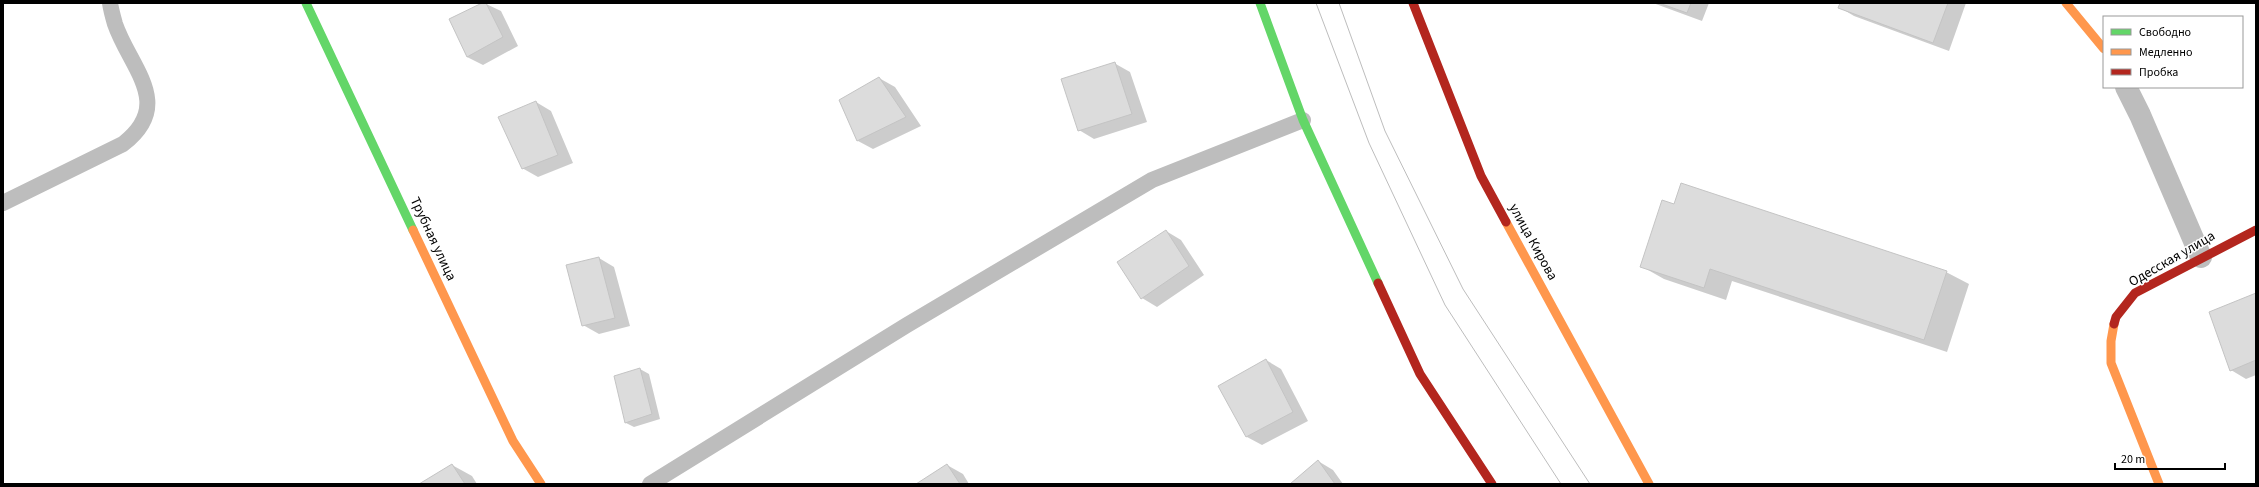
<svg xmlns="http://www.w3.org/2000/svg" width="2259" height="487" font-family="'Source Sans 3',sans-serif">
  <rect width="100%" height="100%" fill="#fff"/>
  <path fill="#0003" d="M484 3 501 11 518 46 483 65 467 57Z
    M1653 3H1709L1702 21Z
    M1841 3H1966L1949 51 1854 16 1839 7Z
    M1114 63 1130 72 1147 122 1094 139 1079 130Z
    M879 78 895 87 921 126 873 149 858 141Z
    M536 102 551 111 573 163 538 177 522 168Z
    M1675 205 1946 272 1969 284 1947 352 1732 281 1726 300 1664 279 1641 266Z
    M1166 231 1181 240 1204 275 1157 307 1142 298Z
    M599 258 614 267 630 326 599 334 583 325Z
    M2256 295V375L2246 379 2231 370Z
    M1266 360 1281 369 1308 421 1262 445 1247 437Z
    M640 369 649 374 660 419 634 427 626 423Z
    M1318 461 1333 470 1343 484H1291Z
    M452 465 472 476 477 484H421Z
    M947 465 963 474 969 484H918Z"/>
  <path fill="#dcdcdc" stroke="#c4c4c4" d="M482 3H486L503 37 467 57 449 19Z
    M1659 3H1691L1687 13Z
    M1840 3H1948L1933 43 1838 8Z
    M1115 62 1132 114 1078 131 1061 79Z
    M879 77 906 117 857 141 839 100Z
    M536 101 558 155 522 169 498 117Z
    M1681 183 1947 271 1924 340 1710 269 1704 288 1640 267 1662 200 1674 204Z
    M1166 230 1189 266 1141 299 1117 262Z
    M599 257 615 318 582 326 566 265Z
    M2256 293V360L2230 371 2209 312Z
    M1266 359 1293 412 1246 437 1218 386Z
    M640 368 652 414 625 423 614 376Z
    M1318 460 1335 484H1290Z
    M452 464 465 484H419Z
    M947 464 960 484H916Z"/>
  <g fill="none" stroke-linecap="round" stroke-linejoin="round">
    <path stroke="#bdbdbd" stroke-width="16" d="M3 203 123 144C175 104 130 68 115 24 113 17 111 10 110 3
      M650 484 907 325 1152 180 1303 120"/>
    <path stroke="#bdbdbd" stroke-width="22" d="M2126 87 2140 115 2201 257"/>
    <path stroke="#63d668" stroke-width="9" d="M306 3 413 230
      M1260 3 1303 120 1378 283"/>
    <path stroke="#ff974d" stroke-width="9" d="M2066 3 2104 49
      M1506 222 1649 484
      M413 230 513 441 541 484
      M2114 324 2111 341V363L2159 484"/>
    <path stroke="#b3261e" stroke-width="9" d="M1413 3 1481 176 1506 222
      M1378 283 1420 374 1492 484
      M2114 324 2116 317 2135 293 2256 230"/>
    <path stroke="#bdbdbd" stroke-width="1" d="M1316 3 1369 143 1445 305 1561 484
      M1339 3 1385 131 1463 289 1590 484"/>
  </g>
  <g text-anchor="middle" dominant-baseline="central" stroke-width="3" stroke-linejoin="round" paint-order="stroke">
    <g font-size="14" fill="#000" stroke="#fff">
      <text transform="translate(433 239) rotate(65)">Трубная улица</text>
      <text transform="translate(1533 242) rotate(61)">улица Кирова</text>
      <text transform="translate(2172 259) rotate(-30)">Одесская улица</text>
    </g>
  </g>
  <rect width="2259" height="487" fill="none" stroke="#000000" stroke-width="8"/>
  <rect x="2103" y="16" width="140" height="72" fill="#ffffff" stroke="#999999"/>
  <rect x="2111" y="29" width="20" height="6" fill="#63d668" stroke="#999999"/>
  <text x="2139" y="36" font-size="12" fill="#000000">Свободно</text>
  <rect x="2111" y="49" width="20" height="6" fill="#ff974d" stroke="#999999"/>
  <text x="2139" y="56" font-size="12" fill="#000000">Медленно</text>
  <rect x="2111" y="69" width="20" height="6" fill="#b3261e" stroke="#999999"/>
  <text x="2139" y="76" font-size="12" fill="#000000">Пробка</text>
  <path d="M2115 463v6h110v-6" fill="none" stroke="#000000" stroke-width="2"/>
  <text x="2121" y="463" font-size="12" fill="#000000" stroke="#ffffff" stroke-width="3" paint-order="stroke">20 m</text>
</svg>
